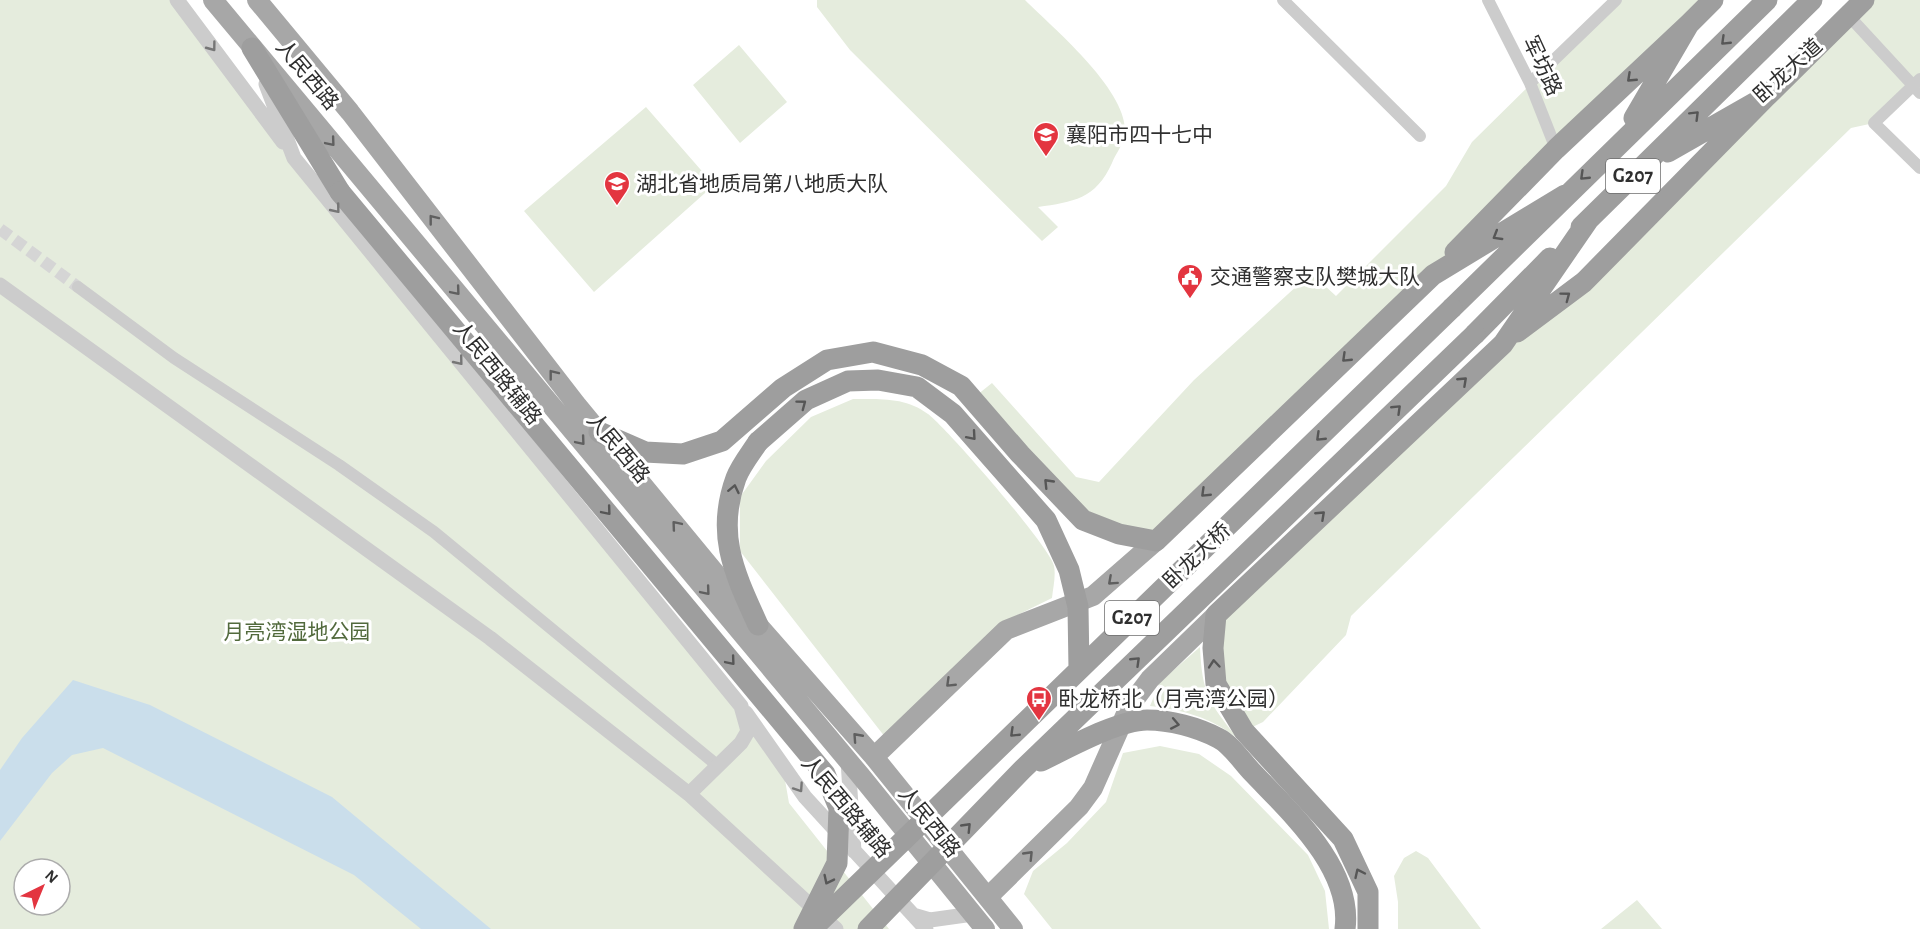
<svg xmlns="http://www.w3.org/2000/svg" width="1920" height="929" font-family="'Alegreya Sans','Noto Sans SC',sans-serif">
  <rect width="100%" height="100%" fill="#fff"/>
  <path fill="#e5ecdd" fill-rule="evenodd" d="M0 0H177L782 763 789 803 889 929H0ZM24 869H60V905H24Z
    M817 0H1025C1053 28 1129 91 1125 134 1124 143 1115 155 1112 163 1096 199 1073 202 1038 207L1058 227 1042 241 850 50 817 7Z
    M1616 0H1713L1156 541 1083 520 972 399 992 383 1076 477 1099 482 1194 380 1311 273 1336 296 1446 186 1472 142Z
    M1864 0H1920V79L1874 123 1851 128 1351 616 1346 635 1263 722 1244 731 1216 684V615L1503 344 1584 282Z
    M739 45 787 102 740 143 693 85Z
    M646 107 714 185 594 292 524 211Z
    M853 399C879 399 906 397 928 414 946 427 1052 549 1054 566 1056 576 1053 588 1052 598L1001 623 885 737 740 551V497L766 461 811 417Z
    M1200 647C1202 694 1209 702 1237 738 1210 717 1183 710 1150 706L1160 682Z
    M1160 746 1199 754 1231 776 1308 855 1325 891 1329 929H1052L1024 894 1033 871 1067 843 1106 802 1123 753Z
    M1416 851 1428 858 1481 929H1398V902L1394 876 1404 858Z
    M1637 900 1662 929H1601Z"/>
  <path fill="#cadeeb" d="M73 680 150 705 332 797 491 929H421L354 875 103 748 72 755 52 773 0 841V770L22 738Z"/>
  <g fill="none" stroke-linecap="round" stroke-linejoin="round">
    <path stroke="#d5d5d5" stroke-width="12" stroke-dasharray="12 6" stroke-linecap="butt" d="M0 229 78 287"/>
    <path stroke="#ccc" stroke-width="12" d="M1283 0 1420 136
      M1488 0 1530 83 1556 149
      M1848 15 1920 93
      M1920 79 1874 123 1920 168
      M1530 83 1616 0
      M78 287 174 358 339 465 434 532 718 766"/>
    <path stroke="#ccc" stroke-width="15" d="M177 0 283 142
      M266 84 294 158 741 706 748 731 741 743 689 794
      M0 285 490 638 689 794 836 929
      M746 713 805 797 926 929
      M848 761 854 851
      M913 915 930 920 973 914"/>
    <path stroke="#a7a7a7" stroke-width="20" d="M213 0 860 775 985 929
      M257 0 350 112 576 404 758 625 874 757 1013 929
      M874 757 1006 630 1093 596 1156 541
      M988 897 1079 807 1093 788 1129 707 1150 679 1216 615"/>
    <path stroke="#9e9e9e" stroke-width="21" d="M252 48 340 192
      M1634 118 1689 24 1713 0
      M1668 152 1768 95 1864 0
      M1581 227 1812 0
      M1455 252 1556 149 1689 24
      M1452 308 1767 0
      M1517 332 1584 282 1768 95
      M1475 334 1550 258
      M599 432 645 452 683 454 722 441 783 388 827 360 873 352 922 365 961 386 1020 454 1083 520 1119 534 1156 541 1433 275 1565 195
      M758 442C751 453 741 465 736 478 715 535 735 574 758 625
      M1368 929V892L1343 839 1244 731 1216 684 1213 648 1216 615 1503 344 1589 219"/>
    <path stroke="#9e9e9e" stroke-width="21" d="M340 192 825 774 839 808 837 863 804 929
      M758 442 806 400 848 381 878 380 917 387 953 414 1046 520 1069 570 1078 607 1079 669
      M1041 761C1068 748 1118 720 1147 720 1170 720 1197 727 1218 738 1231 744 1243 763 1253 773 1291 813 1353 869 1345 929
      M812 929 1452 308
      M868 929 1022 770 1475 334"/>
  </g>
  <defs><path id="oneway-chevron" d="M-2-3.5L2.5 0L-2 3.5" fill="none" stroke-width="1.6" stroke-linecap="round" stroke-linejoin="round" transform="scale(1.5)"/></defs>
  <g stroke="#565656">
    <use href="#oneway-chevron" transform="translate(1725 41) rotate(136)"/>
    <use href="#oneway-chevron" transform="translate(1631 78) rotate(137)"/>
    <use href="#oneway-chevron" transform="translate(1695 115) rotate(-45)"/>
    <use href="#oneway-chevron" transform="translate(1584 176) rotate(136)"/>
    <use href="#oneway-chevron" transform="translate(1497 236) rotate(149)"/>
    <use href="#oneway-chevron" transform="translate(1566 296) rotate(-37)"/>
    <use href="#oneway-chevron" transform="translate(1346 358) rotate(136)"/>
    <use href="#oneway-chevron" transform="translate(1463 381) rotate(-43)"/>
    <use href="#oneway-chevron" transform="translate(802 404) rotate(-37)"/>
    <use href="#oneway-chevron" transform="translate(1397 409) rotate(-44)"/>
    <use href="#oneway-chevron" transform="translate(972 436) rotate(49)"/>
    <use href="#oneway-chevron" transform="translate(1320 437) rotate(136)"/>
    <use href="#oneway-chevron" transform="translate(1048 483) rotate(-134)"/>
    <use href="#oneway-chevron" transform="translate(734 489) rotate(-78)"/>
    <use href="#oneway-chevron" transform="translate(1205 493) rotate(136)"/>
    <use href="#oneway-chevron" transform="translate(607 511) rotate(50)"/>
    <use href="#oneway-chevron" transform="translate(1321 515) rotate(-43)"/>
    <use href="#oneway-chevron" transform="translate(731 661) rotate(50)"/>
    <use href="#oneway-chevron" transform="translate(1136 661) rotate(-44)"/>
    <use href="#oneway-chevron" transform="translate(1214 664) rotate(-95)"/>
    <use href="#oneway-chevron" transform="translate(1175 724) rotate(11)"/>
    <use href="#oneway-chevron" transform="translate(1014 733) rotate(136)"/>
    <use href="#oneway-chevron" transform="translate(967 827) rotate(-46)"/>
    <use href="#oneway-chevron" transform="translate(1359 873) rotate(-115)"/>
    <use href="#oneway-chevron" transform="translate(828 880) rotate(116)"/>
  </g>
  <g stroke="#767676">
    <use href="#oneway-chevron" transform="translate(212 47) rotate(53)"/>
    <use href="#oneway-chevron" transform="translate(336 209) rotate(51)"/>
    <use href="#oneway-chevron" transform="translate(459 361) rotate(51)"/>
    <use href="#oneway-chevron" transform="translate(799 788) rotate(56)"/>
  </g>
  <g stroke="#5f5f5f">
    <use href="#oneway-chevron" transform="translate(331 142) rotate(50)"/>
    <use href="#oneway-chevron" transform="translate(433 219) rotate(-128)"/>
    <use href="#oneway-chevron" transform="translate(456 291) rotate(50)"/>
    <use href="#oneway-chevron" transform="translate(553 374) rotate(-128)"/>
    <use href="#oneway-chevron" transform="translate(581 441) rotate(50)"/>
    <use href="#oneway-chevron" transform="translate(676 525) rotate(-130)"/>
    <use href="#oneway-chevron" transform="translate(1112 581) rotate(138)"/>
    <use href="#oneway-chevron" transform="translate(706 591) rotate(50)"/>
    <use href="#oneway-chevron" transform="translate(950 683) rotate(136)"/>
    <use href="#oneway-chevron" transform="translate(857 737) rotate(-132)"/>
    <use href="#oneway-chevron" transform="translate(1029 855) rotate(-46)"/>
  </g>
  <defs>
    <symbol id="school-pin" viewBox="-11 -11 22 30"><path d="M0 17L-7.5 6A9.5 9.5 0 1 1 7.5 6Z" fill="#e33540" stroke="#fff"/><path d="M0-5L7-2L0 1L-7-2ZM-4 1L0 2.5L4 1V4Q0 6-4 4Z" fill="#fff"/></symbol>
    <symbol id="university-pin" viewBox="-11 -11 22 30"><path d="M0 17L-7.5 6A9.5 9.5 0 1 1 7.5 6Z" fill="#e33540" stroke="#fff"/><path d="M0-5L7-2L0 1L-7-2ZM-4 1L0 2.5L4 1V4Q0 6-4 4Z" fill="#fff"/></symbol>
    <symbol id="civic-pin" viewBox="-11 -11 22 30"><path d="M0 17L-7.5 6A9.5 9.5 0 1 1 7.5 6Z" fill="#e33540" stroke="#fff"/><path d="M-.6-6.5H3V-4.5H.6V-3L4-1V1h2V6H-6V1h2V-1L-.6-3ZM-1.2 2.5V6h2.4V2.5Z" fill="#fff"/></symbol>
    <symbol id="bus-pin" viewBox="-11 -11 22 30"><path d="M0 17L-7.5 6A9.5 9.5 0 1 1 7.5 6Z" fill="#e33540" stroke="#fff"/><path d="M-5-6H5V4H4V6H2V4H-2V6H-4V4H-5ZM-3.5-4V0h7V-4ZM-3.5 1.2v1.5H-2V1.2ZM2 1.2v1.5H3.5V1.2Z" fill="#fff"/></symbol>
  </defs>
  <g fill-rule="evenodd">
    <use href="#school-pin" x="1031" y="120" width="30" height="40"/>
    <use href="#university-pin" x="602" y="169" width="30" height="40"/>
    <use href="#civic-pin" x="1175" y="262" width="30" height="40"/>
    <use href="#bus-pin" x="1024" y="684" width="30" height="40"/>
  </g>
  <g text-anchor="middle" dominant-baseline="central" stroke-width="6" stroke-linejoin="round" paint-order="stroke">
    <g fill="#fff" stroke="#6d6d6d" stroke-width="1.5">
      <rect x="1606" y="159" width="54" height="34" rx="4.5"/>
      <rect x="1105" y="601" width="54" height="34" rx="4.5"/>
    </g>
    <g font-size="20" font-weight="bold" fill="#2f2f2f">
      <text x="1633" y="176">G207</text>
      <text x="1132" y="618">G207</text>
    </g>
    <g font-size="21" fill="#2f2f2f" stroke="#fff">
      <text transform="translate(1542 66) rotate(65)">军坊路</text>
      <text transform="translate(1788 71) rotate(-42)">卧龙大道</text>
      <text transform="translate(307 75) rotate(50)">人民西路</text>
      <text transform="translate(497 373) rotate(51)">人民西路辅路</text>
      <text transform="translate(618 448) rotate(50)">人民西路</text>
      <text transform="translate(1197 556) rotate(-44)">卧龙大桥</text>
      <text transform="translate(846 807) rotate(50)">人民西路辅路</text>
      <text transform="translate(929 822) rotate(51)">人民西路</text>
    </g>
    <g font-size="21" fill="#2f2f2f" stroke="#fff" text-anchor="start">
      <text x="1066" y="135">襄阳市四十七中</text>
      <text x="636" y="184">湖北省地质局第八地质大队</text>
      <text x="1210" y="277">交通警察支队樊城大队</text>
      <text x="1058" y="699">卧龙桥北（月亮湾公园）</text>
    </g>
    <g font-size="21" fill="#526a3d" stroke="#fff">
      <text x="297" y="632">月亮湾湿地公园</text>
    </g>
  </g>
  <g transform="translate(42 887) rotate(43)"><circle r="28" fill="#ffffff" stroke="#acacac" stroke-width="1.5"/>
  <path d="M0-4.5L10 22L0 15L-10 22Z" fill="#e33540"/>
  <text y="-9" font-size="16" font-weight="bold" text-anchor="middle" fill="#2f2f2f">N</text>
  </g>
</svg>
